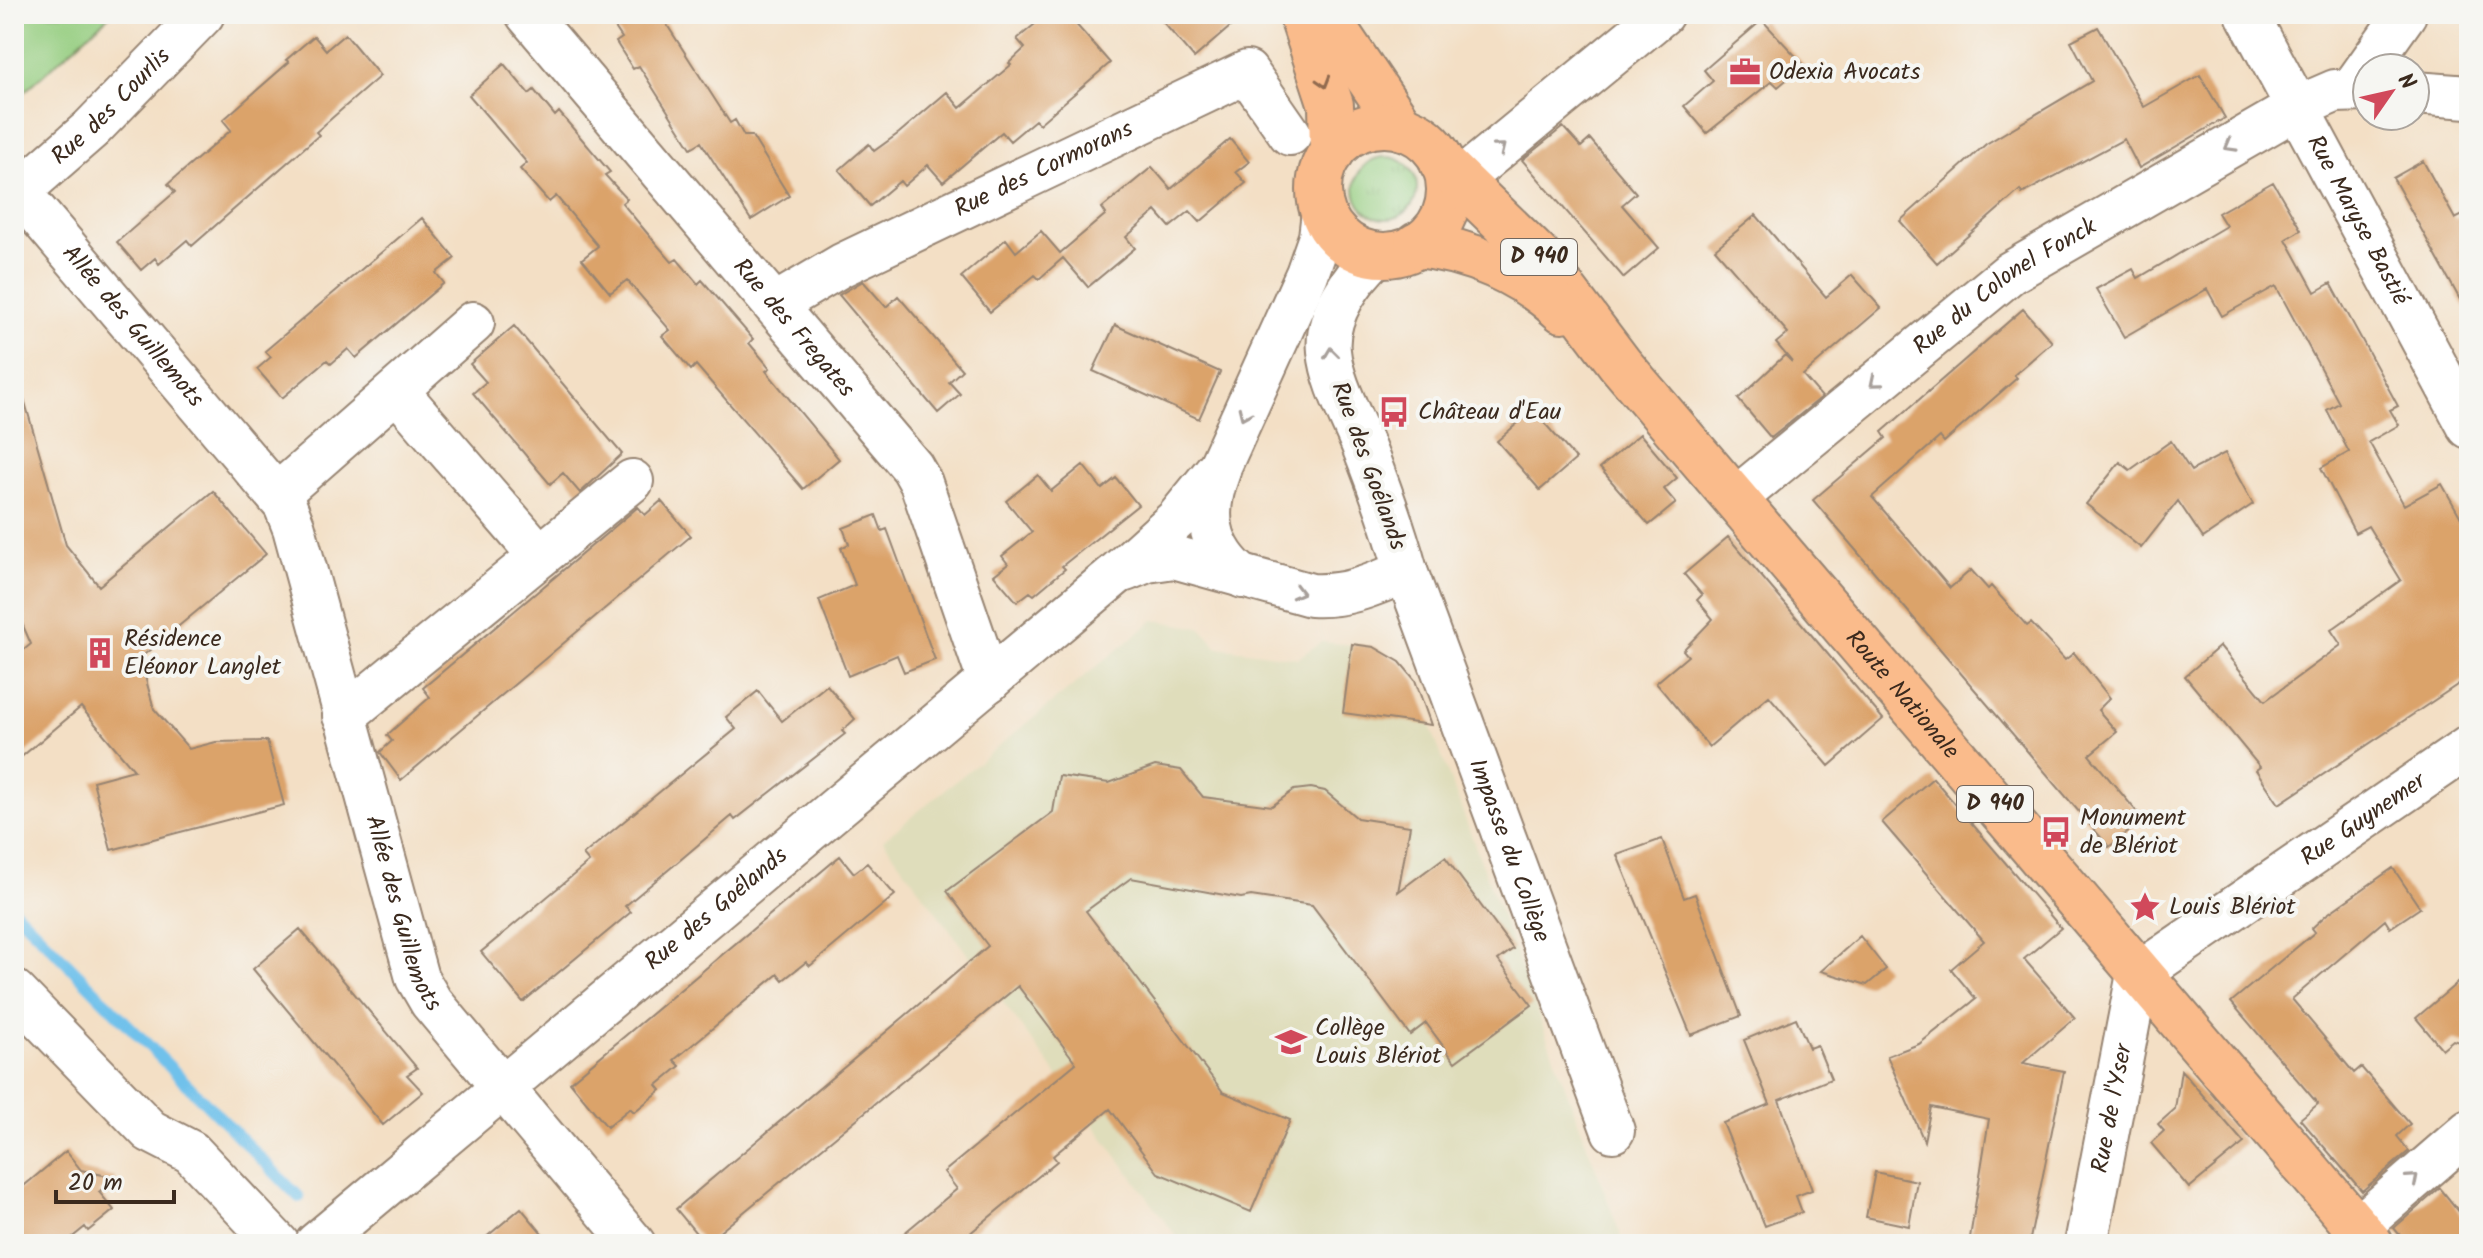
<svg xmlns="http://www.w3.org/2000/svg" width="2483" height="1258" font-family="Kalam,sans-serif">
  <defs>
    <pattern id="grass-tufts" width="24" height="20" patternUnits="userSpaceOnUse" patternTransform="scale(2)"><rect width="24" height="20" fill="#96ce81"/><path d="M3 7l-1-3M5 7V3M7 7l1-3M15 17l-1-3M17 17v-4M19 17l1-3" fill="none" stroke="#82b16f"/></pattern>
  </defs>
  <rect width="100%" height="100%" fill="#f6f6f2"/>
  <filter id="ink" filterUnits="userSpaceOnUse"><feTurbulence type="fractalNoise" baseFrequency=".0125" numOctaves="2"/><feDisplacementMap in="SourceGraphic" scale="16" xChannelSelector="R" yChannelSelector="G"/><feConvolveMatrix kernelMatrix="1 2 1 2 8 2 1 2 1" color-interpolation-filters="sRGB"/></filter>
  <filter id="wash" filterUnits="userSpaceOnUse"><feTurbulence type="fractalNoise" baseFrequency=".006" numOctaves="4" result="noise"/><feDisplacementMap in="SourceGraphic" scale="32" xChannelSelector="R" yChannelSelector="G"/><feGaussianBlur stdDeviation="1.8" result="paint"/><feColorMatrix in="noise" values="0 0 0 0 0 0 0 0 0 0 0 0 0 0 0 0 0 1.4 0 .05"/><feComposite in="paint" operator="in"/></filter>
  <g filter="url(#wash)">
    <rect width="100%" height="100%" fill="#f3dfc5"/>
    <path fill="#dfddbb" d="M1154 620 1201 628 1217 647 1298 658 1321 642 1374 647 1400 662 1411 674 1624 1244H1182L883 840Z"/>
    <path fill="url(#grass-tufts)" stroke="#687c50" stroke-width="2" d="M1355 188a31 31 0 1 1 62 0a31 31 0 1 1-62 0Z"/>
    <path fill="#96ce81" stroke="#687c50" stroke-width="2" d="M14 14H111L14 101Z"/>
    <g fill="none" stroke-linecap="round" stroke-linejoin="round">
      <path stroke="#6fc1eb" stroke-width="12" d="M14 910 299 1197"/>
    </g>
    <g id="blocks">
      <path fill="#dba36b" d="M606 14H660L730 123 735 120 744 136H752L789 196 751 220 701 142 691 148 639 66 633 69 616 42 622 38Z
        M1047 14H1067L1110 63 1039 124 1035 120 1010 141 1002 132 943 182 928 165 904 186 900 181 870 206 839 170 869 144 874 151 899 133 947 92 960 108 1011 65 1009 63 1025 48 1017 39Z
        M1156 14H1245L1194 58Z
        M1762 20 1804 65 1778 87 1772 81 1707 133 1684 106 1713 81 1704 70Z
        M2098 27 2144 107 2200 75 2225 118 2139 168 2124 139 2022 194 2020 190 1937 263 1900 221 1986 144 2092 81 2071 41Z
        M345 34 380 76 316 132 319 135 192 246 187 240 159 264 155 258 141 270 117 242 175 192 168 184 231 130 223 120 289 62 286 60 314 36 326 50Z
        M504 64 529 94 534 90 555 116 559 112 610 172 605 175 627 199 622 203 647 233 672 262 677 259 698 284 702 280 753 339 749 343 770 368 766 371 839 459 803 489 696 365 691 370 662 336 670 330 627 280 610 293 582 259 598 246 556 196 549 202 520 169 527 163 469 95Z
        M1563 127 1581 147 1590 139 1636 193 1622 205 1659 248 1624 278 1522 160Z
        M1230 139 1249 162 1236 172 1246 183 1200 222 1190 211 1170 227 1156 211 1126 237 1135 248 1088 287 1063 258 1039 279 1035 275 990 312 961 277 1006 239 1016 252 1041 231 1060 253 1106 214 1102 208 1152 167 1171 189Z
        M2423 161 2455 219 2469 212V316L2393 178Z
        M2273 182 2301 230 2286 239 2315 292 2331 283 2398 406 2390 410 2399 425 2369 442 2404 505 2442 484 2469 532V677L2279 804 2256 770 2260 767 2185 676 2220 646 2265 701 2341 645 2331 630 2401 580 2368 526 2355 533 2321 468 2349 452 2327 410 2339 403 2276 286 2222 316 2207 289 2124 337 2096 289 2133 269 2138 278 2226 226 2218 213Z
        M1756 215 1826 297 1852 275 1881 308 1803 375 1822 397 1771 438 1738 399 1785 355 1792 362 1776 343 1788 333 1715 249Z
        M422 218 455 258 436 273 444 283 356 358 348 349 331 364 327 360 282 398 257 369 271 357 265 351Z
        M863 281 886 307 898 296 962 370 949 382 960 394 938 413 839 295Z
        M2023 309 2052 342 2014 375 2017 378 1944 442 1940 437 1872 497 1950 588 1971 570 1988 589 1991 586 2027 626 2031 623 2065 660 2074 653 2110 698 2098 710 2117 732 2089 755 2143 819 2109 847 1813 500 1886 438 1882 432Z
        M1115 325 1220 372 1199 419 1093 371Z
        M514 326 622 454 580 493 563 473 550 484 473 393 486 382 470 364Z
        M24 399 66 545 99 586 213 491 266 554 140 658 154 709 189 749 216 742 267 741 284 805 111 850 93 781 134 770 81 707 14 763V658L31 644 14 605V400Z
        M1533 410 1576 459 1540 490 1497 441Z
        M1640 434 1677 478 1664 489 1676 503 1649 525 1600 468Z
        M2171 441 2191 471 2225 453 2253 504 2203 538 2178 501 2141 548 2086 504 2120 462 2130 470Z
        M1083 465 1102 489 1116 478 1138 505 1062 566 1065 569 1034 595 1030 592 1017 602 994 575 1008 564 1002 556 1032 532 1006 501 1038 475 1051 491Z
        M661 501 691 536 401 780 380 752 392 741 387 735 430 697 423 688 638 507 645 515Z
        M876 515 882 531 887 529 935 660 904 672 897 655 848 676 819 600 855 585 841 548 849 544 843 528Z
        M1728 537 1883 719 1829 766 1769 696 1709 747 1656 683 1688 656 1683 650 1713 619 1697 600 1702 595 1684 574Z
        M1352 644 1374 647 1400 662 1415 680 1431 725 1343 713Z
        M827 685 855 719 842 731 845 734 735 820 732 816 679 861 625 906 631 912 523 1002 481 952 589 862 583 855 736 729 726 717 758 691 782 721Z
        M1155 766 1181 770 1203 797 1272 806 1294 790 1311 788 1325 791 1357 818 1410 826 1398 892 1445 857 1513 949 1498 960 1532 1005 1455 1062 1426 1023 1410 1035 1312 905 1251 896 1241 898 1131 878 1086 911 1223 1092 1290 1120 1251 1212 1158 1173 1110 1109 1053 1156 1057 1161 957 1244H891L957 1189 944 1172 1076 1063 1018 986 705 1244 676 1209 988 946 947 891 1053 812 1059 776 1109 783Z
        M1933 778 2061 928 2024 959 2075 1018 2023 1063 2064 1071 2029 1244H1969L1989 1119 1931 1107 1924 1141 1887 1056 1919 1044 1976 999 1951 969 1984 941 1882 822Z
        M1662 839 1684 898 1695 894 1741 1016 1691 1035 1617 855Z
        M840 856 854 873 867 863 895 895 810 966 806 962 783 980 778 974 674 1060 680 1066 657 1085 661 1090 634 1112 630 1108 607 1127 570 1082Z
        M2393 868 2420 908 2390 928 2385 920 2292 999 2354 1073 2361 1067 2410 1124 2397 1136 2409 1151 2362 1191 2300 1119 2318 1104 2231 1002 2315 932 2312 928 2326 915Z
        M300 929 417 1068 407 1075 423 1092 383 1125 253 969Z
        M1860 936 1886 969 1867 985 1821 971Z
        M2469 973V1045L2453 1040 2442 1049 2416 1018Z
        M1796 1018 1809 1048 1817 1045 1831 1079 1779 1100 1812 1190 1796 1196 1802 1212 1765 1226 1723 1123 1770 1104 1744 1040Z
        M2181 1070 2244 1143 2189 1188 2151 1143 2164 1131 2158 1124 2175 1109Z
        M66 1151 81 1170 116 1178 99 1192 114 1210 88 1231 85 1227 64 1244H14V1194Z
        M1875 1172 1917 1181 1909 1226 1866 1217Z
        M2440 1188 2469 1224V1244H2407L2394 1228Z
        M521 1208 551 1244H478Z"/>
    </g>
  </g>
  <g filter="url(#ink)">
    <use href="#blocks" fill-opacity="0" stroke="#978472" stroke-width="2"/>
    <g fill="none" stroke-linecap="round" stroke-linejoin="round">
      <defs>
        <g id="minor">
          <path id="s1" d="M527 14 912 467 921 483 989 681"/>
          <path id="s2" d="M2247 14 2469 427"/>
          <path d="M2352 89 2405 14"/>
          <path d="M2415 93 2469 97"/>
          <path id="s3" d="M19 192 285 505 294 528 417 978 431 1002 634 1244"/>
          <path id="s4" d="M14 196 91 129 203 14"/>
          <path d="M1447 204 1470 172 1662 14"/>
          <path id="s5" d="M776 304 842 265 1247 72 1290 134"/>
          <path d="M397 391 540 556"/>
          <path d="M1219 471C1203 513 1207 548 1243 577"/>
          <path d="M277 495 473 323"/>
          <path id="s6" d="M1735 499 2010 273 2298 107 2335 91 2367 90"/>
          <path d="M1125 570 1147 561 1174 557 1311 595C1347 597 1373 585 1406 571 1394 527 1379 486 1362 443 1350 414 1332 382 1329 351 1325 315 1353 277 1377 255"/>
          <path id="s7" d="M1406 571 1613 1131"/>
          <path d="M344 716 632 481"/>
          <path d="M14 991 150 1131 191 1152 278 1244"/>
          <path d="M2357 1228 2469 1131"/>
          <path id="s8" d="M316 1244 1116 574 1177 519 1220 466 1307 274 1320 237 1323 212"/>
          <path id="s9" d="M2086 1244 2138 974 2469 747"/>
        </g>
        <g id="major">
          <path d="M1301 14 1331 105 1332 152"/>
          <path d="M1325 14 1402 128"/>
          <circle cx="1384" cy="190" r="65"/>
          <path id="s10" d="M1442 163 1540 258 1620 364 2371 1244"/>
          <path d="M1417 245C1470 250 1523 274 1562 310"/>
        </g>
      </defs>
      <use href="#minor" stroke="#978472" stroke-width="46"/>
      <use href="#major" stroke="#978472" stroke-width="48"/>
      <use href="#minor" stroke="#fff" stroke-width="42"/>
      <use href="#major" stroke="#fabb8b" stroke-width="44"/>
    </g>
    <defs><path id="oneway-chevron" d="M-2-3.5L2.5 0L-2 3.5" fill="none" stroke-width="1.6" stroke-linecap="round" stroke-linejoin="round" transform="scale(2)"/></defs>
    <use stroke="#916b4f" href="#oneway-chevron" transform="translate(1324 82) rotate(73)"/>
    <g stroke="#a79f9a">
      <use href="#oneway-chevron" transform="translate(2230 146) rotate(150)"/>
      <use href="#oneway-chevron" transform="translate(1500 148) rotate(-39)"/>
      <use href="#oneway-chevron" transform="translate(1331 353) rotate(-97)"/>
      <use href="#oneway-chevron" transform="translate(1875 382) rotate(140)"/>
      <use href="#oneway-chevron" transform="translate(1244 414) rotate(114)"/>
      <use href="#oneway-chevron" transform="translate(1298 592) rotate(15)"/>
      <use href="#oneway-chevron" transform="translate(2413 1179) rotate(-41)"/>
    </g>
  </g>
  <defs>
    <symbol id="office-bare" viewBox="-9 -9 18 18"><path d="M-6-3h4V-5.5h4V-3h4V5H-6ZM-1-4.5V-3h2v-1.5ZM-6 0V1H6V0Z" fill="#d1495b" stroke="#f6f6f2" stroke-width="2.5" paint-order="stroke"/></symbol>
    <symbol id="bus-bare" viewBox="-9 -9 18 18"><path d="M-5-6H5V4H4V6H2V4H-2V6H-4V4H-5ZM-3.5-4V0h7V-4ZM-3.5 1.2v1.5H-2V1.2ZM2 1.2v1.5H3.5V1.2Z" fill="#d1495b" stroke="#f6f6f2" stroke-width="2.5" paint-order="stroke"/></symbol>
    <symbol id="building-bare" viewBox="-9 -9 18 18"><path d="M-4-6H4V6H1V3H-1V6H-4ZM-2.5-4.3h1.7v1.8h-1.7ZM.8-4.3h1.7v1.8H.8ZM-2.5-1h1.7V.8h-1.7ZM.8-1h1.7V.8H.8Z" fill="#d1495b" stroke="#f6f6f2" stroke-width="2.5" paint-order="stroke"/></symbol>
    <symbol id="sight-bare" viewBox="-9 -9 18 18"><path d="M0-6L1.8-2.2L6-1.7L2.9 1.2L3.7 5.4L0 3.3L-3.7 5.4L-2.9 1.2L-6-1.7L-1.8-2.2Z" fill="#d1495b" stroke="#f6f6f2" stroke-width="2.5" paint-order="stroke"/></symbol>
    <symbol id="school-bare" viewBox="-9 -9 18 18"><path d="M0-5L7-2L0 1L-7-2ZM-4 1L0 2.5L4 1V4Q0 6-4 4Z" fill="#d1495b" stroke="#f6f6f2" stroke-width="2.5" paint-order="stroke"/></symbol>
  </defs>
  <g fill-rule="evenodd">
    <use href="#office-bare" x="1723" y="50" width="44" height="44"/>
    <use href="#bus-bare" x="1372" y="390" width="44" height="44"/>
    <use href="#building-bare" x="78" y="631" width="44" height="44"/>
    <use href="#bus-bare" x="2034" y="810" width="44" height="44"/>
    <use href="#sight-bare" x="2123" y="885" width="44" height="44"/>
    <use href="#school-bare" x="1269" y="1020" width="44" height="44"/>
  </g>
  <g text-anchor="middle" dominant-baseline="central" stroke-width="8" stroke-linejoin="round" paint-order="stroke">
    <g fill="#f6f6f2" stroke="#73675e" stroke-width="2">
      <rect x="1501" y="239" width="76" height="36" rx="6"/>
      <rect x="1957" y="786" width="76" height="36" rx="6"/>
    </g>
    <g font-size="22" font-weight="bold" fill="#3b2a1e">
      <text x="1539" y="257">D 940</text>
      <text x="1995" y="804">D 940</text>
    </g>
    <g font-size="24" fill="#3b2a1e" stroke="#f6f6f2" text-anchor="start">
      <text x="1769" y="72">Odexia Avocats</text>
      <text x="1418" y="412">Château d'Eau</text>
      <text x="124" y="639">Résidence<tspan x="124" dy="28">Eléonor Langlet</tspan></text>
      <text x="2080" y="818">Monument<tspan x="2080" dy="28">de Blériot</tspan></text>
      <text x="2169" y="907">Louis Blériot</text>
      <text x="1315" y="1028">Collège<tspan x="1315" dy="28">Louis Blériot</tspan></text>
    </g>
    <g font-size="24" fill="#3b2a1e" stroke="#f6f6f2">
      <text stroke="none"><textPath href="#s4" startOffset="132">Rue des Courlis</textPath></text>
      <text stroke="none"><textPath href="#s5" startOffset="300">Rue des Cormorans</textPath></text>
      <text stroke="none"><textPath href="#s2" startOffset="234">Rue Maryse Bastié</textPath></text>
      <text stroke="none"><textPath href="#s6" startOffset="344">Rue du Colonel Fonck</textPath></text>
      <text stroke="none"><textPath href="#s3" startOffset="176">Allée des Guillemots</textPath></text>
      <text stroke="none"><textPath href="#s1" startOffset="412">Rue des Fregates</textPath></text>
      <text transform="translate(1368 466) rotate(70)">Rue des Goélands</text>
      <text stroke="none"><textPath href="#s10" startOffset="704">Route Nationale</textPath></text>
      <text stroke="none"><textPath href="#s9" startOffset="548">Rue Guynemer</textPath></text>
      <text stroke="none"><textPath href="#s7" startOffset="298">Impasse du Collège</textPath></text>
      <text stroke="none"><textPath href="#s8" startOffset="522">Rue des Goélands</textPath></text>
      <text stroke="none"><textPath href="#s3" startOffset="836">Allée des Guillemots</textPath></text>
      <text stroke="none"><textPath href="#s9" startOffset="138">Rue de l'Yser</textPath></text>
    </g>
  </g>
  <rect width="2483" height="1258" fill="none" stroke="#f6f6f2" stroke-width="48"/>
  <g transform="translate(2391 92) rotate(56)"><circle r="38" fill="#f6f6f2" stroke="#aba49d" stroke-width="2"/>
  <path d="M0-6L14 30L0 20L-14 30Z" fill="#d1495b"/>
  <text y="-12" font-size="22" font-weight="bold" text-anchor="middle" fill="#3b2a1e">N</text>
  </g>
  <path d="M56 1190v12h118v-12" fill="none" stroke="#3b2a1e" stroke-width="4"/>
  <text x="68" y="1190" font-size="24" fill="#3b2a1e" stroke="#f6f6f2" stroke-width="6" paint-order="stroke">20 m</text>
</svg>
